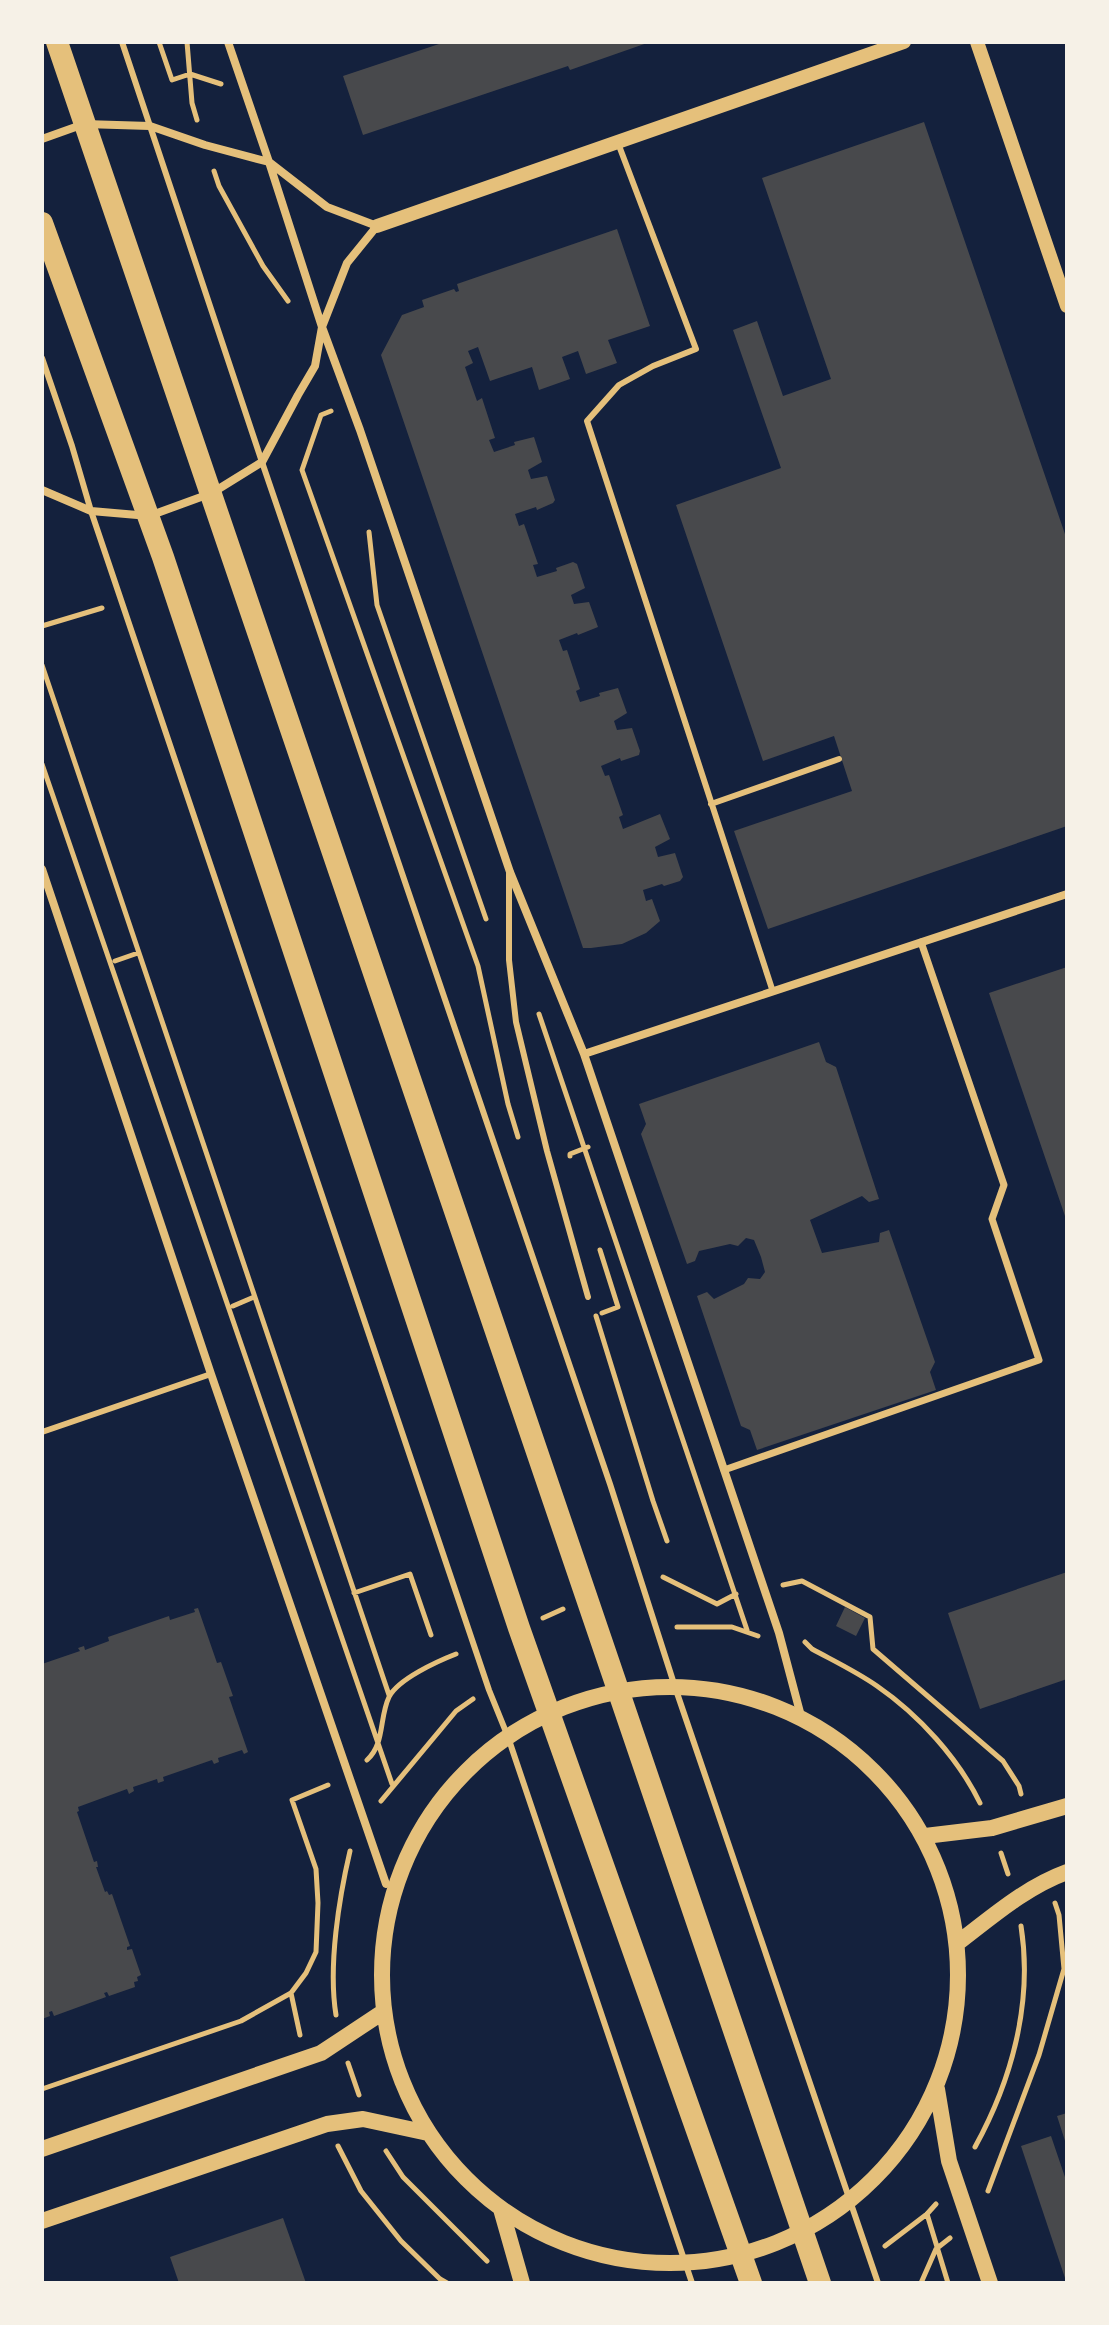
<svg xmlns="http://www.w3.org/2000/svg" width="1109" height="2325" font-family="Georgia,serif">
  <rect width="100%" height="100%" fill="#14213d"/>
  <path fill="#48494c" d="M445 42H650L570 70 568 66 363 135 343 76Z
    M924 122 1067 540V826L768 929 734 831 852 791 834 736 763 761 676 505 781 468 733 330 757 321 783 396 831 379 762 178Z
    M617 229 650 326 608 340 617 363 586 374 578 351 562 357 570 379 539 390 532 367 490 381 478 347 468 351 473 363 465 367 477 401 482 398 495 438 489 440 494 452 515 445 514 442 534 437 542 462 528 470 531 479 547 476 555 500 553 503 537 510 536 507 515 514 519 526 524 524 538 564 533 565 537 577 557 571 556 568 573 562 577 564 585 588 571 595 574 604 589 602 598 627 578 635 577 633 559 640 563 651 567 650 580 689 576 691 580 702 600 696 599 693 618 688 627 713 614 721 617 730 632 728 640 751 639 755 621 761 620 758 601 766 605 776 609 775 623 815 619 817 623 829 660 814 670 839 655 847 658 857 675 853 683 877 680 881 664 886 662 884 643 890 646 901 652 899 660 921 646 933 622 944 591 948H583L381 355 402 315 424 307 422 300 454 289 456 292 459 291 457 284Z
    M1067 967V1219H1066L989 993Z
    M819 1042 826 1062 836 1067 879 1199 869 1202 862 1196 810 1220 822 1253 879 1242 880 1233 889 1230 935 1362 930 1372 936 1390 757 1450 750 1430 741 1426 697 1296 707 1292 714 1299 744 1284 748 1278 760 1279 765 1272 761 1257 754 1240 746 1238 738 1246 730 1244 699 1251 695 1261 687 1264 641 1134 646 1124 639 1104Z
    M1067 1572V1679L980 1709 948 1613Z
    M845 1607 865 1618 856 1636 836 1626Z
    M198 1608 217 1663 221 1662 233 1696 229 1697 248 1752 244 1754 242 1750 218 1758 219 1762 214 1764 212 1760 163 1777 164 1781 158 1783 157 1779 133 1787 134 1791 129 1794 127 1789 78 1807 79 1811 77 1812 94 1862 97 1861 98 1867H96L105 1892 107 1891 109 1895 112 1894 130 1946 127 1947V1950L132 1949 141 1975 137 1977 138 1981 134 1982 135 1987 109 1996 107 1992 104 1993 106 1997 54 2016 52 2011 49 2012 50 2016 42 2019V1664L80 1651 78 1648 84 1646 85 1650 109 1641 108 1637 169 1616 170 1620 195 1612 194 1609Z
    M1067 2113V2143L1066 2144 1057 2116Z
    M1051 2136 1067 2183 1066 2281 1021 2146Z
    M283 2218 306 2283H179L170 2257Z"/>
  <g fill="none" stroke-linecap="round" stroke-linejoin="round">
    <path stroke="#e5c07b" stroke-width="5" d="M159 42 172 80 190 74 221 84
      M187 42 192 103 197 120
      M214 171 219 186 263 266 288 301
      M331 411 321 415 302 470 478 966 508 1104 518 1137
      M369 532 377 605 486 919
      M42 626 102 608
      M42 665 389 1695
      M42 764 392 1784
      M115 961 138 953
      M539 1014 747 1630
      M570 1156V1154L588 1147
      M600 1250 618 1307 602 1313
      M233 1306 254 1297
      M596 1316 653 1501 667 1541
      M663 1577 717 1604 736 1594
      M783 1585 802 1581 870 1617 873 1649 1003 1761 1019 1786 1021 1794
      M354 1593 410 1574 431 1635
      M543 1618 563 1609
      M677 1627H732L758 1636
      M805 1642 812 1649C834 1661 857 1672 877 1686 919 1715 958 1758 980 1803
      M367 1760C385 1744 379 1718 389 1697 398 1679 438 1661 456 1654
      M381 1801 456 1711 473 1699
      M1001 1853 1008 1874
      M291 1993 300 2035
      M336 2015C328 1966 339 1898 350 1851
      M348 2063 359 2095
      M42 2089 241 2021 291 1993 306 1973 316 1952 318 1903 316 1869 292 1800 328 1785
      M338 2146 361 2191 401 2241 440 2279 447 2283
      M975 2147C1012 2080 1033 2002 1021 1926
      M386 2151 403 2177 487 2261
      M988 2191 1039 2055 1064 1969 1059 1915 1055 1903
      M927 2214 948 2283
      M885 2246 927 2214 936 2204
      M921 2283 936 2249 950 2238"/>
    <path stroke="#e5c07b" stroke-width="6" d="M122 42 262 462 610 1484 675 1687 878 2283
      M618 143 696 349 653 366 619 385 587 421 773 992
      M42 358 72 446 91 511 489 1690 508 1737 692 2283
      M711 804 839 759
      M509 874V960L516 1022 547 1151 588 1297
      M42 1432 211 1374"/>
    <path stroke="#e5c07b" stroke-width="7" d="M724 1470 1039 1360 992 1219 1004 1185 921 942"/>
    <path stroke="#e5c07b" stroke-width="8" d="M228 42 269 162 322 327 360 430 510 872 584 1054 779 1633 801 1716
      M42 139 84 124 150 126 205 145 269 162 327 207 377 226 347 263 322 327 315 366 298 395 262 462 212 493 149 516 91 511 42 490
      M42 869 211 1374 386 1884
      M584 1054 1067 894"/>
    <path stroke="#e5c07b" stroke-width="14" d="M977 42 1067 306
      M377 226 904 42"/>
    <path stroke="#e5c07b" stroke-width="16" d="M382 1975a288 288 0 1 1 576 0a288 288 0 1 1-576 0Z
      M925 1836 992 1828 1067 1806
      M959 1942C993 1916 1026 1887 1067 1872
      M937 2089 949 2161 990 2283
      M42 2149 321 2053 383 2012
      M501 2209 522 2283
      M42 2221 327 2124 363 2119 428 2133"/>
    <path stroke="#e5c07b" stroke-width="22" d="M57 42 820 2283
      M42 223 163 557 519 1628 751 2283"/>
  </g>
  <rect width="1109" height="2325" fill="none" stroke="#f6f1e7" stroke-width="88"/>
</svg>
